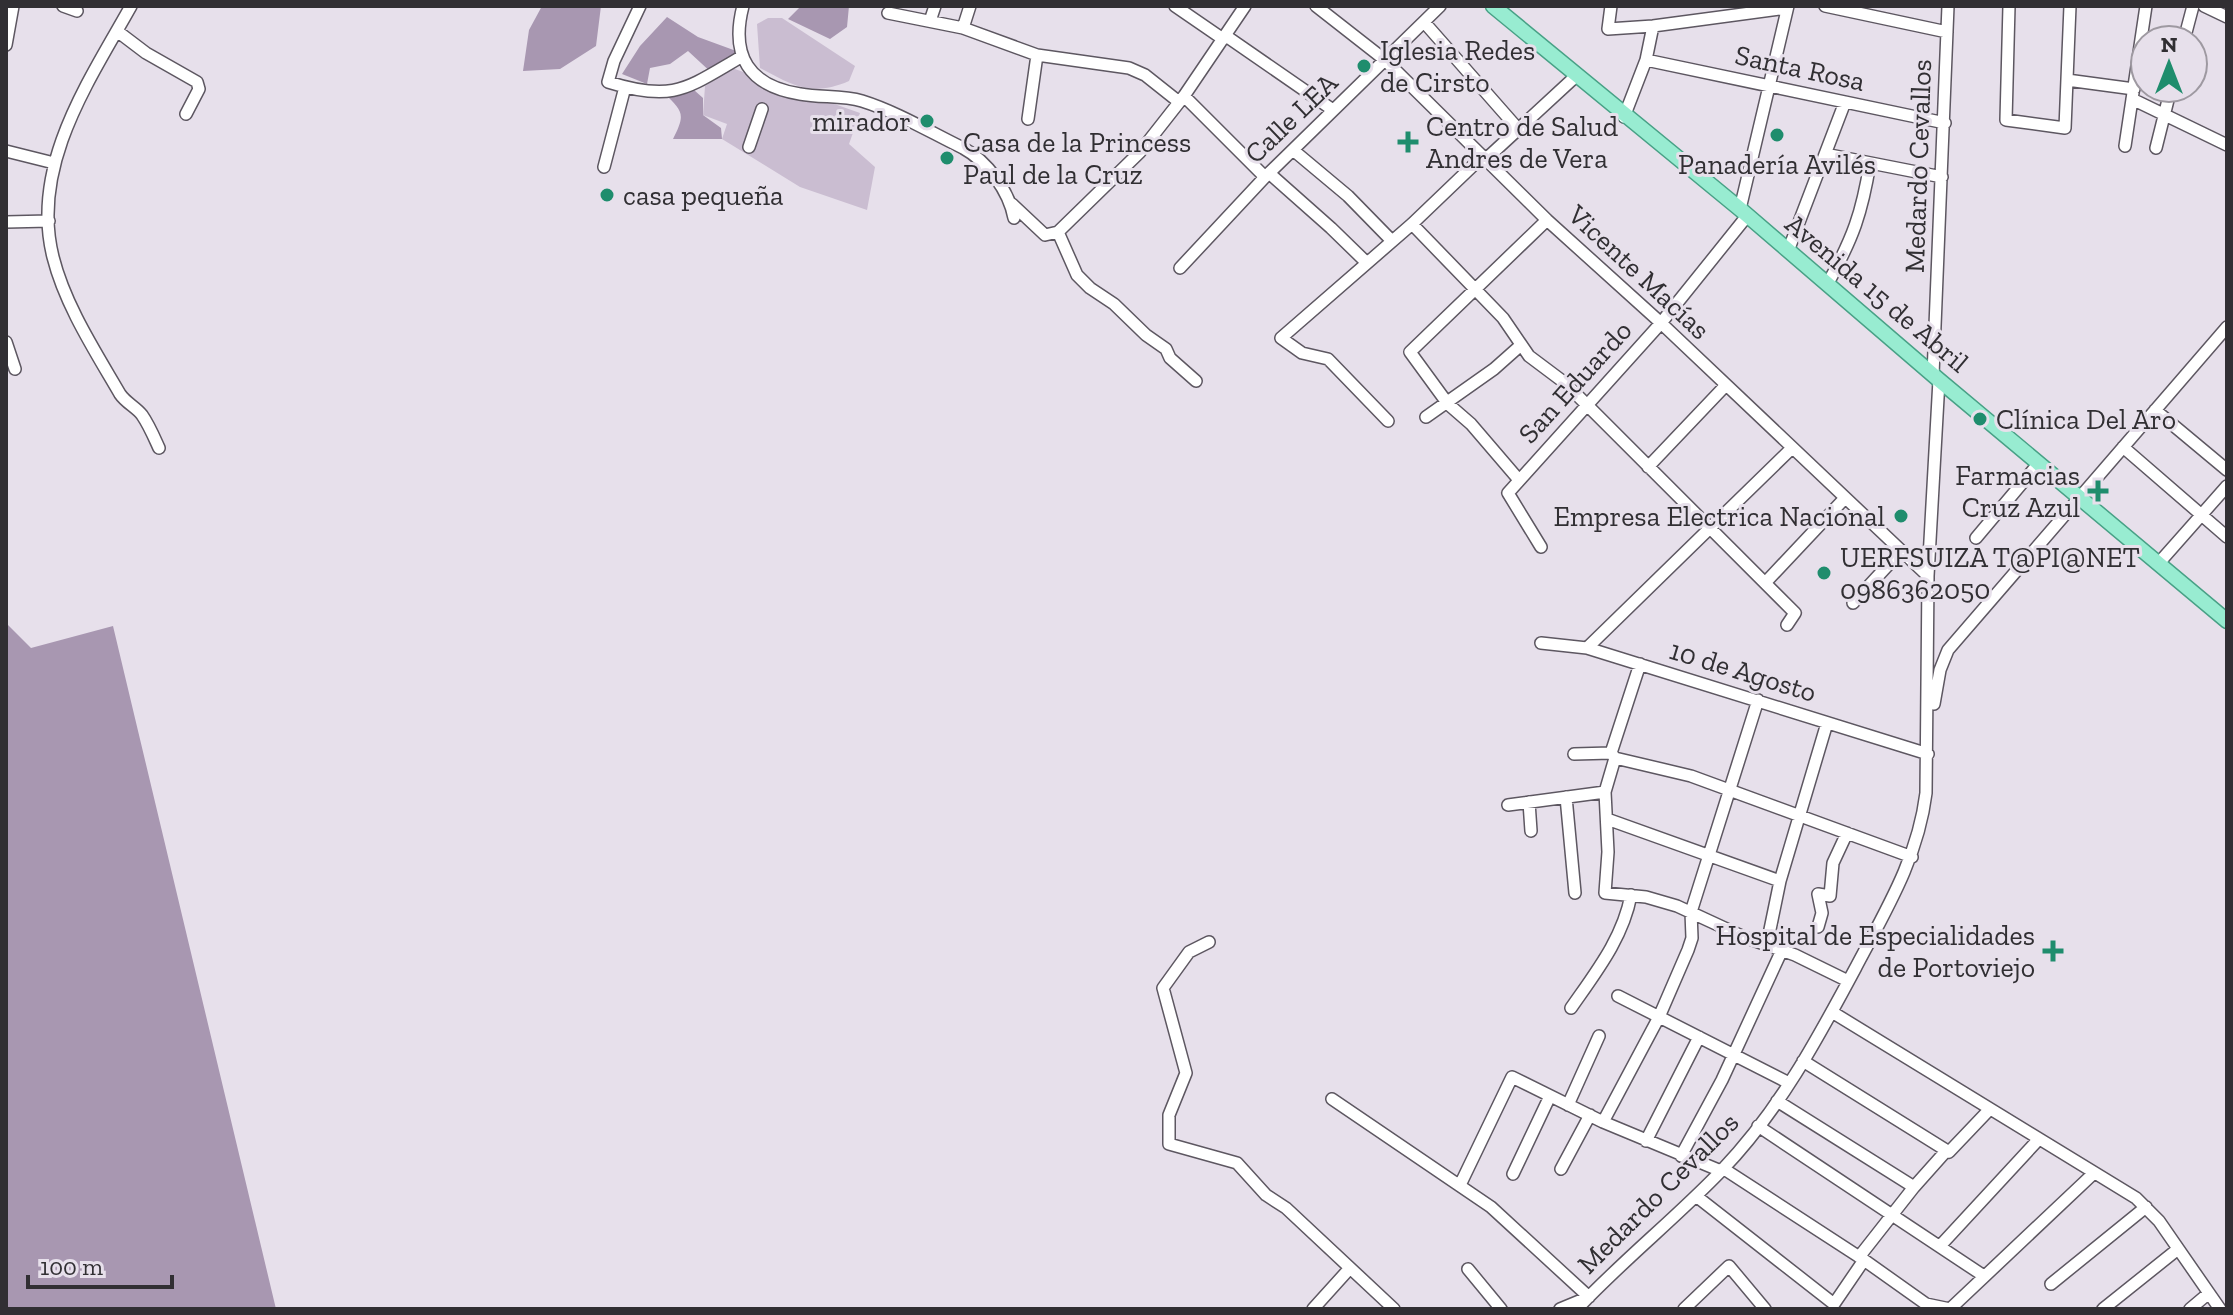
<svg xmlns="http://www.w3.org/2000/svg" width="2233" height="1315" font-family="'Zilla Slab',serif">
  <rect width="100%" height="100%" fill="#e7e0eb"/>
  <path fill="#cabdd1" d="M768 18H782L855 66 849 81C812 97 793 86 760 68L757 24Z
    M732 68 860 113 849 144 875 167 867 210 800 187 722 139 727 124 703 115 705 86Z"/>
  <path fill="#a897b1" d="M542 6H601L596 46 560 69 523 71 529 30Z
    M801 6H849L847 27 830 39 788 19Z
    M667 17 698 37 739 52 714 75 688 51 670 64 650 68 647 84 622 74 640 46Z
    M685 82 703 98V115L721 128 722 139H673C686 113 683 112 663 92Z
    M6 623 31 648 113 626 276 1309H6Z"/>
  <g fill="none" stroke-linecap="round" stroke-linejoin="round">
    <defs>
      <path id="minor" d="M63 6 77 11
        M131 6C89 81 30 166 53 257 65 305 95 351 120 394 126 403 136 407 142 415 149 425 154 437 159 448
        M640 6 614 61 608 82C674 103 687 88 741 57
        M743 6C730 56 749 86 800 94 821 98 842 95 862 101 897 112 930 132 963 148 987 161 1009 191 1014 218
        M1175 6 1223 39
        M1316 6 1385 60 1547 220 1661 323 1928 576
        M1611 6 1608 29 1653 26 1787 8
        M1825 6 1947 32
        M2009 6 2006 120 2065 128 2070 6
        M2204 6 2227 17
        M888 13 963 28 1037 55 1129 68 1145 75 1179 102
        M930 21 935 6
        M1424 22 1519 130
        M963 28 970 6
        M117 31 146 53 197 82 199 89 186 114
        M1226 36 1333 110
        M2184 40 2193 6
        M6 45 13 6
        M1646 60 1945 123
        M2067 80 2134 89
        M1184 96 1265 177
        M2132 99 2227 145
        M1624 117 1646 60 1653 26
        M1028 119 1037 55
        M2125 146 2146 6
        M749 147 762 109
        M2156 148 2171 88
        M1293 150 1348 196 1392 241
        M6 151 54 163
        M1825 154 1942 177
        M1486 159 1576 76
        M604 167 625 87
        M1269 173 1331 228 1367 263
        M1012 204 1045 235 1058 232
        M1740 209 1788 6
        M6 222 49 221
        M1412 224 1503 318 1529 356 1565 383 1795 613 1787 625
        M1788 251 1845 102
        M1180 268 1265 177 1440 6
        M1828 283C1853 238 1862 213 1870 163
        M6 342 15 369
        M1933 375 1948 6
        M1196 381 1170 358 1166 349 1146 335 1114 304 1090 288 1077 275 1058 232 1140 152 1184 96 1245 6
        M2155 410 2227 470
        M1426 417 1494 369 1521 345
        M1388 421 1328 359 1302 353 1281 338 1412 224 1483 156
        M2123 447 2227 537
        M1648 467 1726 385
        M1519 480 1471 424 1448 404 1410 352 1547 220
        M1976 538 2039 463
        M1541 547 1508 493 1661 323 1747 216
        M2158 564 2227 486
        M1765 583 1845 498
        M1853 603 1901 551
        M1541 643 1587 648 1928 754
        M1587 648 1792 448
        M1640 664 1611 753 1615 758 1605 792 1608 852 1605 893 1646 897 1677 906 1744 937 1795 955 1848 981
        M1934 704 1940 670 1948 650 2227 327
        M1574 754 1611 753
        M1615 758 1691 776 1912 857
        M1566 797 1575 893
        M1529 802 1531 831
        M1508 805 1605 792
        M1607 819 1780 881
        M1818 927 1822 913 1818 894 1830 896 1833 863 1847 833
        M1209 942 1189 952 1163 988 1186 1073 1169 1115V1144L1237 1163 1266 1195 1286 1208 1394 1309
        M1767 944 1780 881 1827 723
        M1618 996 1789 1083
        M1571 1008C1596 972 1623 938 1631 895
        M1832 1012 2136 1198 2159 1221 2220 1309
        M1803 1061 1949 1152 1989 1110
        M1332 1099 1491 1207 1589 1297 1560 1309
        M1777 1101 1914 1187
        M1568 1105 1599 1036
        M1603 1122 1659 1017 1688 950 1692 938 1691 912 1758 700
        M1758 1126 1984 1276
        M1646 1141 1699 1037
        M1681 1156 1722 1080 1782 950
        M1561 1169 1590 1115
        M1724 1169 1864 1260 1926 1304 1950 1309
        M1513 1174 1550 1096
        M1460 1185 1512 1077 1603 1122 1721 1171
        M1696 1196 1834 1304 1864 1260
        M1940 1246 2038 1140
        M1859 1257 1914 1187 1947 1150
        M1468 1269 1501 1309
        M2051 1284 2146 1207
        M1313 1309 1350 1268
        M1577 1309C1623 1260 1676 1218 1722 1170 1779 1111 1818 1038 1856 967 1886 910 1918 858 1926 793L1928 576 1939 380
        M1684 1309 1729 1266 1765 1309
        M1950 1309 2094 1173
        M2103 1309 2178 1249
        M2190 1309 2209 1293"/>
      <path id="major" d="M1493 6 1740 209 1939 380 2227 621"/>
    </defs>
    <use href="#minor" stroke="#5d5761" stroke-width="14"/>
    <use href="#major" stroke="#48a186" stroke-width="17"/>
    <use href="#minor" stroke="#fff" stroke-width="11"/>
    <use href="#major" stroke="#98ecd1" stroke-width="14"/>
  </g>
  <g fill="#1f8d6d" stroke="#e7e0eb" stroke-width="3">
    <circle cx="1364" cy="66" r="8"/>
    <circle cx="927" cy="121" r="8"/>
    <circle cx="1777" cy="135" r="8"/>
    <path d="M1404 130h8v8h8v8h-8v8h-8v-8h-8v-8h8z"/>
    <circle cx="947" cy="158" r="8"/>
    <circle cx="607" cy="195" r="8"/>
    <circle cx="1980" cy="419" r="8"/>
    <path d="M2094 479h8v8h8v8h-8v8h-8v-8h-8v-8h8z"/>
    <circle cx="1901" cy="516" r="8"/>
    <circle cx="1824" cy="573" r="8"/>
    <path d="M2049 939h8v8h8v8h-8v8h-8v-8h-8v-8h8z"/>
  </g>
  <g text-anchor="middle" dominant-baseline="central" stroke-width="6" stroke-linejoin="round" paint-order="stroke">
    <g font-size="28" fill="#312f33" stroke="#e7e0eb" text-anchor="start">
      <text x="1380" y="50">Iglesia Redes<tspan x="1380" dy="32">de Cirsto</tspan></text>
      <text x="911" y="121" text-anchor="end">mirador</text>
      <text x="1426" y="126">Centro de Salud<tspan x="1426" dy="32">Andres de Vera</tspan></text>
      <text x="963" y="142">Casa de la Princess<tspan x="963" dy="32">Paul de la Cruz</tspan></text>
      <text x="1777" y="164" text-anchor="middle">Panadería Avilés</text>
      <text x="623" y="195">casa pequeña</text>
      <text x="1996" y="419">Clínica Del Aro</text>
      <text x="2080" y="475" text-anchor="end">Farmacias<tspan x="2080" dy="32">Cruz Azul</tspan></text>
      <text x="1885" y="516" text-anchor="end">Empresa Electrica Nacional</text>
      <text x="1840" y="557">UERFSUIZA T@PI@NET<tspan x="1840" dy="32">0986362050</tspan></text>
      <text x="2035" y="935" text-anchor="end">Hospital de Especialidades<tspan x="2035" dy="32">de Portoviejo</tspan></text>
    </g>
    <g font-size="28" fill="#312f33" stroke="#e7e0eb">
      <text transform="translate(1800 68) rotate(12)">Santa Rosa</text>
      <text transform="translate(1291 118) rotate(-44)">Calle LEA</text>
      <text transform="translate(1918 166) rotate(-88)">Medardo Cevallos</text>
      <text transform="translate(1639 272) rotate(43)">Vicente Macías</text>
      <text transform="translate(1877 293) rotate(40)">Avenida 15 de Abril</text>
      <text transform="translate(1575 382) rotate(-48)">San Eduardo</text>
      <text transform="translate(1743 671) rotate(17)">10 de Agosto</text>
      <text transform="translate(1658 1193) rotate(-45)">Medardo Cevallos</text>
    </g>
  </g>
  <rect width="2233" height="1315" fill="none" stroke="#312f33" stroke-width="16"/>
  <g transform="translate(2169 64)"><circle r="38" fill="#e7e0eb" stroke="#9e99a1" stroke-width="2"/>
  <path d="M0-6L14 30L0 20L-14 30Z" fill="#1f8d6d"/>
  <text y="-12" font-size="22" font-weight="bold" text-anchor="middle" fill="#312f33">N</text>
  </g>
  <path d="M28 1275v12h144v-12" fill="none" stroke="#312f33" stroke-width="4"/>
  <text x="40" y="1275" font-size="24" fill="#312f33" stroke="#e7e0eb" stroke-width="6" paint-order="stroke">100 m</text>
</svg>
